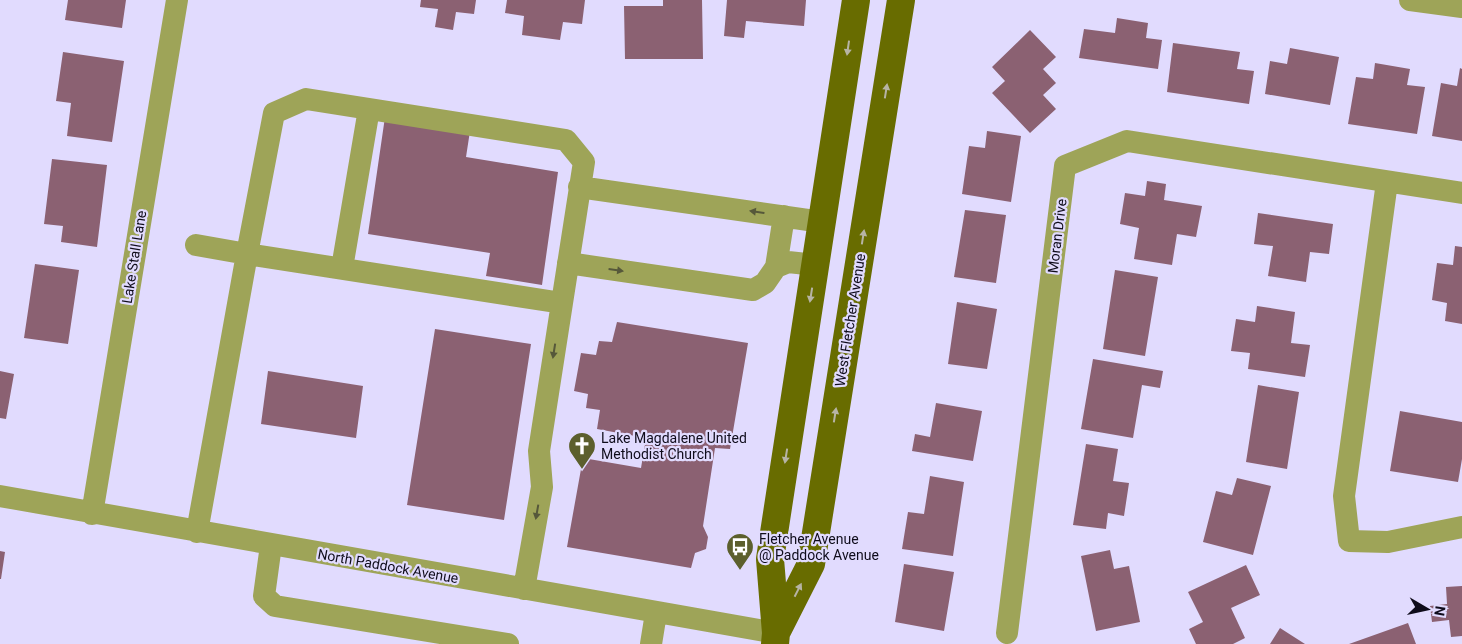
<svg xmlns="http://www.w3.org/2000/svg" width="1462" height="644" font-family="Roboto,sans-serif">
<style>
.building{fill:#8b6172}
.lines{fill:none;stroke-linecap:round;stroke-linejoin:round}
.minor{stroke:#9ea458;stroke-width:22}
.major{stroke:#686c00;stroke-width:28}
.oneway{fill:#b7b4a5}
.oneway2{fill:#56583a}
.labels{text-anchor:middle;dominant-baseline:central;stroke-width:4.5;stroke-linejoin:round;paint-order:stroke}
.street-label{font-size:14px;fill:#0f0c1b;stroke:#e1dbfe}
.poi-label{font-size:14px;fill:#0f0c1b;stroke:#e1dbfe;text-anchor:start}
</style>
<rect width="100%" height="100%" fill="#e1dbfe"/>
<!-- building -->
<path class="building" d="M68 0H126L122 28 65 20Z
M421 0H476L474 14 456 12 453 30 435 27 438 9 420 7Z
M507 0H585L582 24 563 22 560 40 522 35 524 16 505 13Z
M663 0H702L703 59H625L624 6H663Z
M727 0H806L804 26 746 21 744 38 724 36Z
M1117 18 1148 23 1146 38 1162 40 1158 69 1079 58 1084 29 1115 33Z
M1030 30 1056 57 1043 69 1056 83 1043 95 1056 109 1030 133 992 93 1005 81 992 67Z
M1173 43 1240 52 1237 69 1254 71 1249 104 1167 92Z
M1290 48 1339 57 1330 105 1265 94 1270 61 1287 64Z
M63 52 124 61 112 142 67 136 71 103 56 101Z
M1375 63 1410 69 1407 85 1425 87 1417 134 1348 124 1356 77 1373 79Z
M1460 68 1462 69V141L1432 136 1441 83 1457 86Z
M385 117 470 131 466 157 558 172 542 285 486 276 490 253 368 234Z
M987 131 1021 136 1011 202 962 194 969 146 985 148Z
M52 159 107 165 97 247 61 242 63 226 44 224Z
M1147 181 1166 184 1164 200 1202 206 1196 237 1177 234 1172 265 1134 259 1139 228 1120 224 1125 193 1145 196Z
M965 210 1006 215 996 283 954 277Z
M1258 213 1333 224 1329 254 1310 252 1306 282 1268 276 1273 246 1254 244Z
M1455 246 1462 247V324L1445 321 1447 303 1432 300 1437 263 1453 265Z
M35 264 79 270 68 344 24 338Z
M1115 270 1158 277 1145 356 1103 349Z
M957 302 997 309 987 369 948 364Z
M1257 306 1295 312 1291 343 1310 345 1305 377 1248 369 1250 353 1231 351 1236 319 1255 322Z
M617 322 748 343 730 449 715 448 703 526 708 537 706 549 695 553 691 568 567 547 583 458 641 468 646 438 597 429 600 410 586 408 588 394 574 391 581 353 596 355 599 341 612 342Z
M435 329 531 344 504 520 407 505Z
M1093 359 1163 371 1160 388 1142 385 1133 438 1081 429Z
M0 371 14 374 6 419 0 418Z
M268 371 363 386 356 438 261 424Z
M1258 385 1299 392 1287 469 1246 462Z
M936 403 982 411 973 461 912 451 915 434 930 437Z
M1400 411 1462 422V459L1458 482 1390 471Z
M1086 444 1118 449 1113 481 1129 483 1124 516 1108 513 1106 529 1073 525Z
M930 476 964 482 953 556 902 549 908 512 924 514Z
M1237 478 1271 486 1253 555 1203 542 1216 491 1232 495Z
M1110 550 1114 569 1129 566 1140 622 1096 631 1081 556Z
M0 551 5 552 1 579H0Z
M904 564 954 572 944 631 895 622Z
M1246 565 1260 595 1231 608 1245 638 1233 644H1196L1189 629 1203 622 1188 592Z
M1462 586V636L1451 637 1449 620 1432 622 1430 606 1447 604 1446 587Z
M1408 623 1416 644H1349Z
M1280 628 1305 644H1270Z"/>
<g class="lines">
<!-- minor -->
<path class="minor" d="M1410 0 1462 7
M1387 182 1344 496 1349 541 1388 542 1462 527
M579 187 822 222
M196 245 247 254 274 113 306 99 566 140 584 162 562 303 247 254 197 532
M568 263 753 290 765 283 776 267 788 262 816 265
M776 267 784 216
M342 268 369 109
M0 496 776 633
M92 514 177 0
M271 545 264 596 275 606 508 644
M524 589 542 487 539 451 562 303
M1007 633 1065 166 1127 141 1462 193
M651 644 656 613"/>
<!-- major -->
<path class="major" d="M776 633 811 564 901 0
M775 644 776 633 770 559 856 0"/>
</g>
<!-- one-way arrows -->
<defs><path id="oneway-solid" d="M-6-.8H1V-3.2L6.5 0L1 3.2V.8H-6Z" transform="scale(1.25)"/></defs>
<g class="oneway">
<use href="#oneway-solid" transform="translate(848 48) rotate(98)"/>
<use href="#oneway-solid" transform="translate(886 91) rotate(-81)"/>
<use href="#oneway-solid" transform="translate(863 237) rotate(-81)"/>
<use href="#oneway-solid" transform="translate(811 295) rotate(99)"/>
<use href="#oneway-solid" transform="translate(835 415) rotate(-81)"/>
<use href="#oneway-solid" transform="translate(786 456) rotate(99)"/>
<use href="#oneway-solid" transform="translate(798 590) rotate(-63)"/>
</g>
<g class="oneway2">
<use href="#oneway-solid" transform="translate(757 212) rotate(-172)"/>
<use href="#oneway-solid" transform="translate(616 270) rotate(8)"/>
<use href="#oneway-solid" transform="translate(554 351) rotate(99)"/>
<use href="#oneway-solid" transform="translate(537 512) rotate(100)"/>
</g>
<!-- icons -->
<defs>
<symbol id="church-pin" viewBox="-11 -11 22 30"><path d="M0 17L-7.5 6A9.5 9.5 0 1 1 7.5 6Z" fill="#5c5f2d" stroke="#e1dbfe"/><path d="M-1.2-6h2.4v3.5h3.3v2.4h-3.3V6h-2.4V-.1h-3.3v-2.4h3.3Z" fill="#fff"/></symbol>
<symbol id="bus-pin" viewBox="-11 -11 22 30"><path d="M0 17L-7.5 6A9.5 9.5 0 1 1 7.5 6Z" fill="#5c5f2d" stroke="#e1dbfe"/><path d="M-5-6H5V4H4V6H2V4H-2V6H-4V4H-5ZM-3.5-4V0h7V-4ZM-3.5 1.2v1.5H-2V1.2ZM2 1.2v1.5H3.5V1.2Z" fill="#fff"/></symbol>
</defs>
<g fill-rule="evenodd">
<use href="#church-pin" x="566" y="430" width="32" height="43"/>
<use href="#bus-pin" x="724" y="531" width="32" height="43"/>
</g>
<g class="labels">
<!-- street labels -->
<g class="street-label">
<text transform="translate(1057 236) rotate(-83)">Moran Drive</text>
<text transform="translate(134 257) rotate(-81)">Lake Stall Lane</text>
<text transform="translate(850 320) rotate(-81)">West Fletcher Avenue</text>
<text transform="translate(388 566) rotate(10)">North Paddock Avenue</text>
</g>
<!-- poi labels -->
<g class="poi-label">
<text x="601" y="438">Lake Magdalene United<tspan x="601" dy="16">Methodist Church</tspan></text>
<text x="759" y="539">Fletcher Avenue<tspan x="759" dy="16">@ Paddock Avenue</tspan></text>
</g>
</g>
<!-- north arrow -->
<g transform="translate(1427 609) rotate(99)" stroke="#e1dbfe" stroke-width="4" paint-order="stroke">
<path d="M0-4L9 19L0 12L-9 19Z" fill="#0f0c1b"/>
<text y="-8" font-size="14" font-weight="bold" text-anchor="middle" fill="#0f0c1b">N</text>
</g>
</svg>
